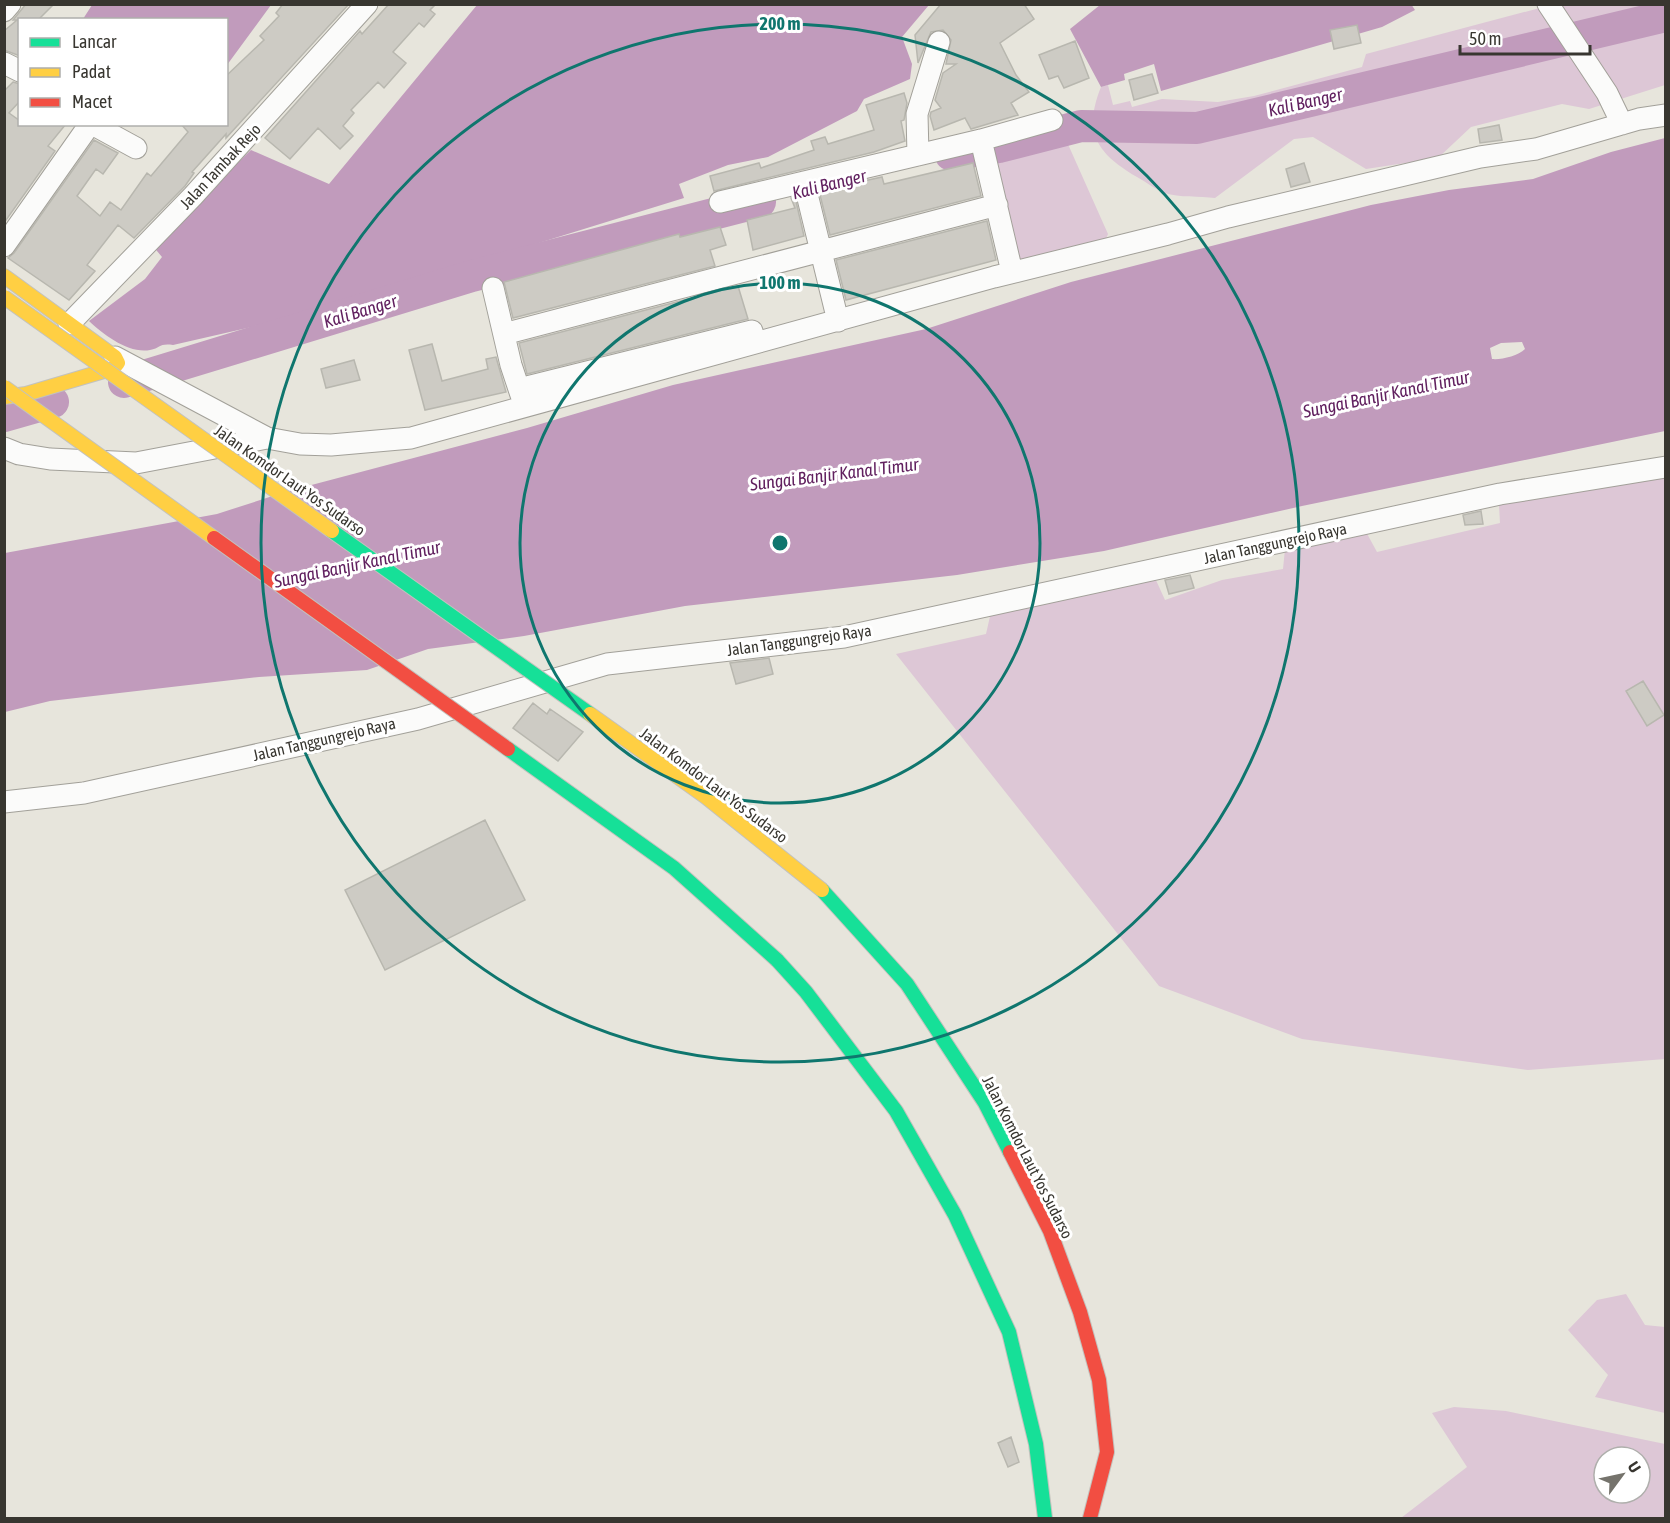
<svg xmlns="http://www.w3.org/2000/svg" width="1670" height="1523" font-family="'Asap Condensed',sans-serif">
<style>
.green{fill:#ddc7d6;fill-rule:evenodd}
.water{fill:#c19bbc;fill-rule:evenodd}
.lines{fill:none;stroke-linecap:round;stroke-linejoin:round}
.river{stroke:#c19bbc;stroke-width:32}
.building{fill:#cdcbc4;stroke:#b8b7af;stroke-width:1.5}
.street-casing{stroke:#a2a099;stroke-width:23}
.fast-casing{stroke:#c3c2bd;stroke-width:16}
.slow-casing{stroke:#c3c2bd;stroke-width:16}
.jam-casing{stroke:#c3c2bd;stroke-width:16}
.street{stroke:#fbfbfa;stroke-width:21}
.fast{stroke:#16e098;stroke-width:14}
.slow{stroke:#ffcf43;stroke-width:14}
.jam{stroke:#f24e42;stroke-width:14}
.fast-bridge-casing{stroke:#c3c2bd;stroke-width:16;stroke-linecap:butt}
.slow-bridge-casing{stroke:#c3c2bd;stroke-width:16;stroke-linecap:butt}
.jam-bridge-casing{stroke:#c3c2bd;stroke-width:16;stroke-linecap:butt}
.fast-bridge{stroke:#16e098;stroke-width:14}
.slow-bridge{stroke:#ffcf43;stroke-width:14}
.jam-bridge{stroke:#f24e42;stroke-width:14}
.ring{fill:none;stroke:#0f766e;stroke-width:3}
.labels{text-anchor:middle;dominant-baseline:central;stroke-width:6;stroke-linejoin:round;paint-order:stroke}
.street-label{font-size:16px;fill:#383630;stroke:#fff}
.water-label{font-size:18px;font-style:italic;fill:#61205f;stroke:#fff}
.centre{fill:#0f766e;stroke:#fff;stroke-width:3}
.ring-label{font-size:18px;text-anchor:middle;font-weight:bold;fill:#0f766e;stroke:#fff;stroke-width:6;stroke-linejoin:round;paint-order:stroke}
</style>
<rect width="100%" height="100%" fill="#e7e5dc"/>
<!-- green -->
<path class="green" d="M1551 5H1665V85L1589 109 1562 104 1471 127 1438 158 1366 169 1313 137 1294 139 1215 198C1200 196 1179 198 1165 193 1155 189 1146 182 1137 177 1096 153 1083 132 1101 87L1108 85 1113 105 1130 101 1132 107 1162 99 1218 102 1254 96 1362 67 1366 54Z
M1063 133 1108 234 1105 241 1019 264 991 150Z
M1665 475V1059L1528 1070 1302 1039 1159 986 896 654 986 634 991 612 1155 578 1165 600 1222 580 1283 569 1285 549 1365 530 1377 552 1500 523 1499 505Z
M1626 1294 1645 1325 1665 1327V1413L1595 1397 1608 1375 1568 1330 1597 1300Z
M1454 1407 1506 1411 1665 1444V1518H1401L1467 1467 1432 1413ZM1604 1457H1640V1493H1604Z"/>
<!-- water -->
<path class="water" d="M1411 4 1415 10 1382 27 1161 91 1154 64 1124 74 1125 80 1101 87 1070 29 1100 5Z
M92 5V4L271 5 227 65 226 20 83 19Z
M477 5H929L902 37 912 64 910 79 864 99 857 111 768 157 728 165 679 184 684 198 312 313 173 345C159 343 161 348 150 350 129 354 104 335 89 321L145 279 162 257 152 245 251 150 329 184Z
M1665 138V431L1302 506 1104 551 957 575 685 606 524 636 428 649 367 670 259 677 50 701 5 712V553L217 514 285 492 527 428 673 385 926 329 1071 282 1371 205 1449 190 1533 179 1611 152ZM1522 342 1525 349C1518 356 1501 360 1492 359L1490 348 1501 343Z"/>
<g class="lines">
<!-- river -->
<path class="river" d="M951 155 999 147 1081 126 1197 128 1666 16
M124 382 472 276 760 202
M4 416 53 402"/>
</g>
<!-- building -->
<path class="building" d="M26 4H54L38 20H20V56L4 50V31L17 20H13Z
M283 4H349L226 138V134L192 172 194 173 185 186 134 238 118 225 87 265 95 271 69 300 8 258 14 253 94 140 118 153 103 174 96 169 77 196 100 216 110 202 121 210 147 173 151 176 188 132 181 124H226V76L264 40 260 36 279 16 276 13Z
M389 4H436L430 10 435 14 424 27 419 23 393 52 406 63 384 88 378 82 351 110 354 113 343 126 353 136 340 149 318 128 290 159 265 138 360 31 362 34Z
M941 4H1024L1034 19 1000 43 1016 75 1029 92 1011 103 1018 115 971 129 965 118 934 130 930 116 931 112 941 108 935 100 943 73 956 64H946L951 40 943 30 931 32 918 63 915 35Z
M1357 25 1361 43 1334 49 1330 30Z
M1075 41 1089 78 1064 88 1058 76 1049 79 1039 55Z
M1152 74 1158 93 1134 100 1129 80Z
M13 82 20 84V101L9 113 20 121V124H66L48 146 55 151 4 223V91Z
M904 93 907 103 904 120 901 121 905 141 874 152 714 191 710 176 759 163 761 168 814 150 811 141 825 137 828 144 874 130 866 105Z
M1499 125 1502 140 1480 143 1478 129Z
M973 163 981 196 830 235 819 191 882 177 884 184Z
M1304 163 1310 182 1291 187 1286 169Z
M795 197 804 236 753 250 747 220 795 208 791 198Z
M987 221 996 260 846 300 836 260Z
M720 227 726 245 710 250 715 266 513 318 504 282 679 234 680 237Z
M738 286 748 319 527 374 519 343Z
M432 344 442 381 488 369 486 359 496 357 506 392 425 410 409 350Z
M354 360 360 380 326 388 321 369Z
M1481 511 1483 524 1465 525 1463 515Z
M1190 575 1194 588 1169 594 1165 580Z
M769 658 773 674 736 684 730 663Z
M1643 681 1664 715 1647 726 1626 691Z
M533 703 547 714 550 709 583 732 558 761 513 728Z
M485 820 525 900 385 970 345 890Z
M1011 1437 1019 1462 1008 1467 998 1443Z"/>
<g class="lines">
<defs>
<path id="street" d="M1548 4 1607 93 1622 124
M4 11 10 4
M4 63 20 71
M92 124 136 148
M981 140 1012 272
M918 155 917 114 939 42
M804 182 838 321
M720 202 981 140 1052 120
M4 246 90 124
M493 288 511 365 523 401
M69 324 193 196 367 4
M504 334 997 205
M115 357 267 438
M519 389 752 331
M4 448 19 454 50 459 136 463 267 438 300 444 331 445 411 438 994 277 1168 234 1228 217 1480 157 1536 149 1639 119 1666 115
M4 802 84 793 418 719 607 664 844 637 1500 494 1666 467"/>
<path id="fast" d="M822 890 907 984 985 1103 1010 1152
M777 960 806 992 896 1111 955 1215 1009 1332 1036 1444 1045 1518"/>
<path id="slow" d="M4 276 115 357 118 363 114 368 26 394 4 397"/>
<path id="jam" d="M1010 1152 1050 1231 1080 1312 1099 1380 1107 1452 1090 1518"/>
</defs>
<!-- street casing -->
<use href="#street" class="street-casing"/>
<!-- fast casing -->
<use href="#fast" class="fast-casing"/>
<!-- slow casing -->
<use href="#slow" class="slow-casing"/>
<!-- jam casing -->
<use href="#jam" class="jam-casing"/>
<!-- street -->
<use href="#street" class="street"/>
<!-- fast -->
<use href="#fast" class="fast"/>
<!-- slow -->
<use href="#slow" class="slow"/>
<!-- jam -->
<use href="#jam" class="jam"/>
<defs>
<path id="fast-bridge" d="M332 531 590 714
M508 749 674 868 777 960"/>
<path id="slow-bridge" d="M4 297 332 531
M4 387 214 538
M590 714 706 797 822 890"/>
<path id="jam-bridge" d="M214 538 508 749"/>
</defs>
<!-- fast-bridge casing -->
<use href="#fast-bridge" class="fast-bridge-casing"/>
<!-- slow-bridge casing -->
<use href="#slow-bridge" class="slow-bridge-casing"/>
<!-- jam-bridge casing -->
<use href="#jam-bridge" class="jam-bridge-casing"/>
<!-- fast-bridge -->
<use href="#fast-bridge" class="fast-bridge"/>
<!-- slow-bridge -->
<use href="#slow-bridge" class="slow-bridge"/>
<!-- jam-bridge -->
<use href="#jam-bridge" class="jam-bridge"/>
</g>
<!-- distance rings -->
<g class="ring">
<circle cx="780" cy="543" r="260"/>
<circle cx="780" cy="543" r="519"/>
</g>
<g class="labels">
<!-- street labels -->
<g class="street-label">
<text transform="translate(220 166) rotate(-47)">Jalan Tambak Rejo</text>
<text transform="translate(290 480) rotate(35)">Jalan Komdor Laut Yos Sudarso</text>
<text transform="translate(1275 543) rotate(-12)">Jalan Tanggungrejo Raya</text>
<text transform="translate(799 640) rotate(-8)">Jalan Tanggungrejo Raya</text>
<text transform="translate(324 739) rotate(-13)">Jalan Tanggungrejo Raya</text>
<text transform="translate(714 785) rotate(37)">Jalan Komdor Laut Yos Sudarso</text>
<text transform="translate(1028 1157) rotate(63)">Jalan Komdor Laut Yos Sudarso</text>
</g>
<!-- water labels -->
<g class="water-label">
<text transform="translate(1305 102) rotate(-13)">Kali Banger</text>
<text transform="translate(829 184) rotate(-14)">Kali Banger</text>
<text transform="translate(360 311) rotate(-17)">Kali Banger</text>
<text transform="translate(1386 394) rotate(-12)">Sungai Banjir Kanal Timur</text>
<text transform="translate(834 474) rotate(-7)">Sungai Banjir Kanal Timur</text>
<text transform="translate(357 564) rotate(-12)">Sungai Banjir Kanal Timur</text>
</g>
</g>
<circle cx="780" cy="543" r="9" class="centre"/>
<g class="ring-label">
<text x="780" y="30">200 m</text>
<text x="780" y="289">100 m</text>
</g>
<!-- border -->
<rect width="1670" height="1523" fill="none" stroke="#383630" stroke-width="12"/>
<!-- legend -->
<rect x="18" y="18" width="210" height="108" fill="#ffffff" stroke="#afafac" stroke-width="1.5"/>
<rect x="30" y="38" width="30" height="9" fill="#16e098" stroke="#afafac" stroke-width="1.5"/>
<text x="72" y="48" font-size="18" fill="#383630">Lancar</text>
<rect x="30" y="68" width="30" height="9" fill="#ffcf43" stroke="#afafac" stroke-width="1.5"/>
<text x="72" y="78" font-size="18" fill="#383630">Padat</text>
<rect x="30" y="98" width="30" height="9" fill="#f24e42" stroke="#afafac" stroke-width="1.5"/>
<text x="72" y="108" font-size="18" fill="#383630">Macet</text>
<!-- north arrow -->
<g transform="translate(1622 1475) rotate(57)"><circle r="28" fill="#ffffff" stroke="#afafac" stroke-width="1.5"/>
<path d="M0-4.5L10 22L0 15L-10 22Z" fill="#75736c"/>
<text y="-9" font-size="16" font-weight="bold" text-anchor="middle" fill="#383630">U</text>
</g>
<!-- scale -->
<path d="M1460 45v9h130v-9" fill="none" stroke="#383630" stroke-width="3"/>
<text x="1469" y="45" font-size="18" fill="#383630" stroke="#ffffff" stroke-width="4.5" paint-order="stroke">50 m</text>
</svg>
